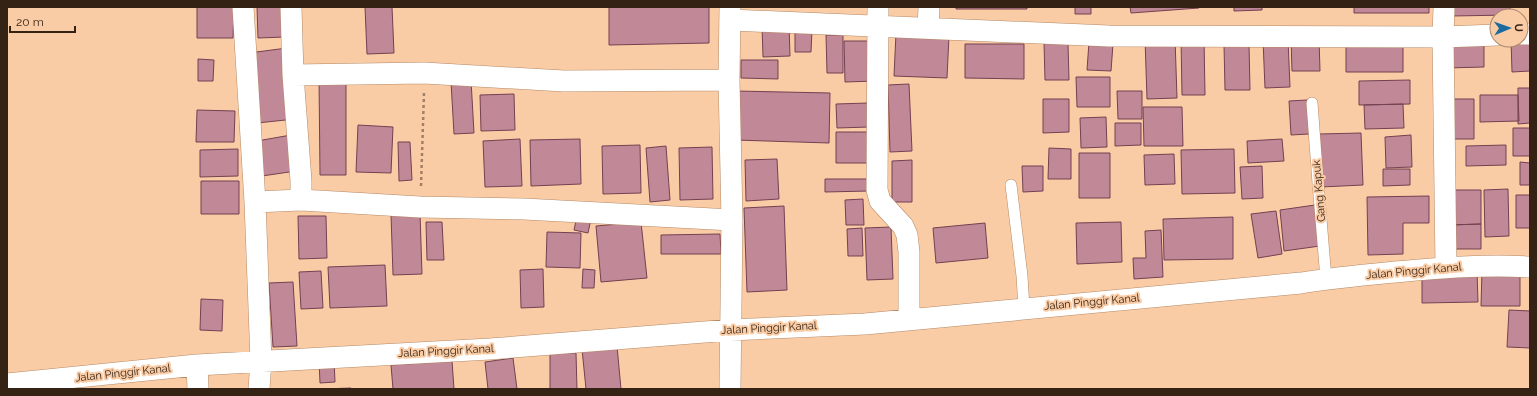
<svg xmlns="http://www.w3.org/2000/svg" width="1537" height="396" font-family="Raleway,sans-serif">
<style>
.building{fill:#c18898;stroke:#734150}
.lines{fill:none;stroke-linecap:round;stroke-linejoin:round}
.lane-casing{stroke:#b48965;stroke-width:12}
.street-casing{stroke:#b48965;stroke-width:22}
.path{stroke:#a18065;stroke-width:2.5;stroke-dasharray:3 3;stroke-linecap:butt}
.lane{stroke:#fff;stroke-width:11}
.street{stroke:#fff;stroke-width:21}
.labels{text-anchor:middle;dominant-baseline:central;stroke-width:4;stroke-linejoin:round;paint-order:stroke}
.street-label{font-size:11px;fill:#342314;stroke:#facca6}
</style>
<rect width="100%" height="100%" fill="#facca6"/>
<!-- building -->
<path class="building" d="M197 7H234L233 38H197Z
M257 7H284L285 37 258 38Z
M365 7H392L394 53 367 54Z
M609 7H709V43L609 45Z
M956 7H1027V9H956Z
M1075 7H1091V14H1075Z
M1130 7H1199V8L1131 13Z
M1234 7H1262V10L1234 11Z
M1354 7H1429V13H1354Z
M1452 7H1510V15L1452 16Z
M789 25 790 56 763 57 762 26Z
M795 29 812 30 811 52H795Z
M896 33 949 36 947 78 894 76Z
M826 35H843V73H827Z
M1530 36V71L1512 72 1511 40H1521Z
M1175 38 1177 98 1147 99 1145 39Z
M1181 38H1204L1205 95H1182Z
M1319 38 1320 71H1292L1291 39Z
M1446 38H1484V67L1446 68Z
M1288 39 1290 87 1265 88 1263 40Z
M1346 39H1403V72H1346Z
M844 41H875V81L845 82Z
M1089 42 1113 44 1111 71 1087 70Z
M1044 43H1068L1069 80H1045Z
M965 44H1024V79L965 78Z
M1224 45H1249L1250 90H1225Z
M287 48 295 119 257 123 249 53Z
M198 59 214 60 213 81H198Z
M741 60H778V79L741 78Z
M346 77V175H320L319 78Z
M1076 77H1110V107H1077Z
M471 80 474 133 454 134 451 82Z
M1410 80V104L1359 105V81Z
M909 84 912 151 890 152 888 85Z
M1518 88H1530V123L1518 124Z
M736 91 830 93 829 143 735 140Z
M1117 91H1142V119H1118Z
M514 94 515 130 481 131 480 95Z
M1480 95H1518L1519 121 1480 122Z
M1043 99H1069V132L1043 133Z
M1446 99H1474V139H1446Z
M1307 100 1309 134 1291 135 1289 101Z
M868 103 869 127 837 128 836 104Z
M1403 104 1404 128 1365 129 1364 105Z
M1143 107H1182L1183 146H1144Z
M197 110 235 111 234 142H196Z
M1106 117 1107 147 1081 148 1080 118Z
M1115 123H1141V145L1115 146Z
M358 125 393 127 391 173 356 172Z
M1513 128H1530V156H1513Z
M836 132H873V163H836Z
M1361 133 1363 185 1321 187 1319 134Z
M291 135 296 171 262 176 257 141Z
M1411 135 1412 167 1386 168 1385 137Z
M520 139 522 186 485 187 483 141Z
M580 139 581 184 531 186 530 140Z
M1282 139 1284 161 1248 163 1247 141Z
M398 142H410L412 180 399 181Z
M640 145 641 193 603 194 602 146Z
M1506 145V165L1466 166V146Z
M666 146 670 200 650 202 646 148Z
M712 147 713 199 680 200 679 148Z
M1049 148 1071 149V179H1048Z
M238 149V176L200 177V150Z
M1234 149 1235 193 1182 194 1181 150Z
M1079 153H1110V198H1079Z
M1174 154 1175 184 1145 185 1144 155Z
M777 159 779 199 746 201 745 160Z
M912 160V202H892V161Z
M1520 162 1530 163V185H1520Z
M1022 166H1043V191L1023 192Z
M1262 166 1263 198 1242 199 1240 167Z
M1383 169H1410V185L1383 186Z
M825 179H869V191L825 192Z
M201 181H239V214H201Z
M1508 189 1509 236 1485 237 1484 190Z
M1448 190H1481V224L1449 225Z
M1516 195H1530V228H1516Z
M1429 196V223H1403V254L1368 255 1367 197Z
M863 199 864 225H846L845 200Z
M1315 205 1320 246 1284 251 1280 210Z
M784 206 787 290 747 292 744 208Z
M1276 211 1282 254 1258 258 1251 214Z
M420 213 422 274 393 275 391 214Z
M298 216H326L327 258 299 259Z
M577 216 591 219 588 233 574 230Z
M1233 217V259L1164 260 1163 219Z
M426 222H442L444 260H427Z
M641 222 647 278 601 282 596 226Z
M1121 222 1122 262 1077 264 1076 223Z
M985 223 988 258 936 263 933 228Z
M1481 224V249H1449V225Z
M891 227 893 279 867 280 865 228Z
M862 228 863 256H848L847 229Z
M1161 230 1163 277 1134 279 1133 258H1146L1145 231Z
M547 232 581 233 580 268 546 267Z
M720 234 721 254H661V235Z
M385 265 387 306 330 308 328 267Z
M543 269 544 307 521 308 520 270Z
M583 269 595 270 594 288H582Z
M1482 270H1520V306H1481Z
M321 271 323 308 301 309 299 272Z
M1477 271 1478 302 1422 303V272Z
M293 282 297 346 273 347 269 283Z
M201 299 223 300 222 331 200 330Z
M1509 310 1530 311V348L1507 347Z
M617 346 621 389H586L582 349Z
M550 353H576L577 389H550Z
M513 358 517 389H488L485 362Z
M334 359 335 382 320 383 319 360Z
M452 361 454 389H393L391 365Z
M351 388V389H323Z"/>
<g class="lines">
<defs>
<path id="lane" d="M1312 103 1318 183 1326 279
M1011 185 1022 276 1024 308"/>
<path id="street" d="M243 7 255 202 261 361 259 389
M291 7 293 75 301 181V200
M730 7 729 80 732 220 730 389
M878 7 877 190 880 201 903 226 907 235 909 252V319
M1444 7 1443 37 1446 267
M730 20 1109 36 1443 37 1497 35
M928 28 929 7
M1521 34H1530
M293 75 424 73 564 81 729 80
M255 202 301 200 420 207 524 209 732 220
M197 365 198 389
M7 384 197 365 490 349 730 330 865 324 1301 283C1332 278 1364 275 1395 272 1440 268 1485 264 1530 267"/>
</defs>
<!-- lane casing -->
<use href="#lane" class="lane-casing"/>
<!-- street casing -->
<use href="#street" class="street-casing"/>
<!-- path -->
<path class="path" d="M421 186 424 93"/>
<!-- lane -->
<use href="#lane" class="lane"/>
<!-- street -->
<use href="#street" class="street"/>
</g>
<g class="labels">
<!-- street labels -->
<g class="street-label">
<text transform="translate(1319 191) rotate(-95)">Gang Kapuk</text>
<text transform="translate(1414 271) rotate(-5)">Jalan Pinggir Kanal</text>
<text transform="translate(1092 302) rotate(-5)">Jalan Pinggir Kanal</text>
<text transform="translate(769 328) rotate(-3)">Jalan Pinggir Kanal</text>
<text transform="translate(446 351) rotate(-3)">Jalan Pinggir Kanal</text>
<text transform="translate(123 373) rotate(-6)">Jalan Pinggir Kanal</text>
</g>
</g>
<!-- border -->
<rect width="1537" height="396" fill="none" stroke="#342314" stroke-width="16"/>
<!-- north arrow -->
<g transform="translate(1509 28) rotate(88)"><circle r="19" fill="#facca6" stroke="#ab886c"/>
<path d="M0-3L7 15L0 10L-7 15Z" fill="#196c9d"/>
<text y="-6" font-size="11" font-weight="bold" text-anchor="middle" fill="#342314">U</text>
</g>
<!-- scale -->
<path d="M10 26v6h65v-6" fill="none" stroke="#342314" stroke-width="2"/>
<text x="16" y="26" font-size="12" fill="#342314" stroke="#facca6" stroke-width="3" paint-order="stroke">20 m</text>
</svg>
